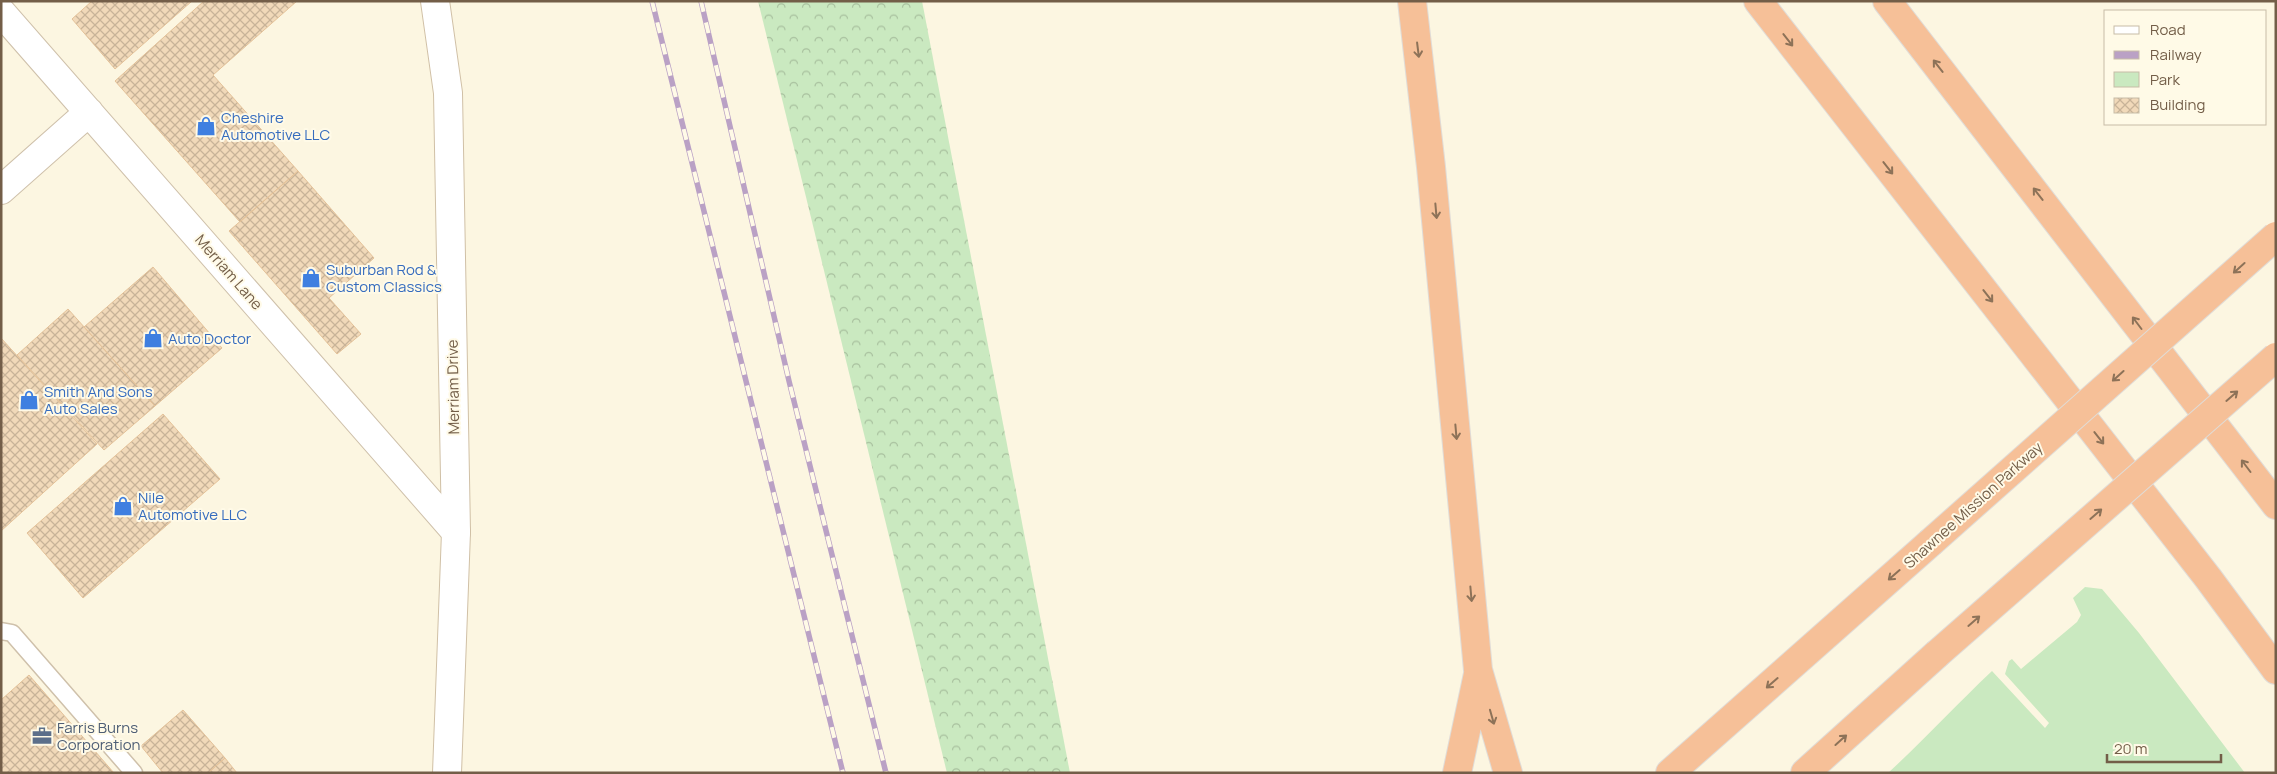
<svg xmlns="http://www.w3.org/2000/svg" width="2277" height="774" font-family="Manrope,sans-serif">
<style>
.green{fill:#cae9c0}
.forest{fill:url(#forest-crowns)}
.building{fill:url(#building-cross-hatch);stroke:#e4c299}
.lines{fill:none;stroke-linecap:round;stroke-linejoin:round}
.lane-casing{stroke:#cfc1ab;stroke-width:19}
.street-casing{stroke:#cfc1ab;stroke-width:30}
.secondary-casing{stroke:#d0c0a6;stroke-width:30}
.highway-casing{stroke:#e0dcd7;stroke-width:30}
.lane{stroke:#fff;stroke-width:16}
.street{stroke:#fff;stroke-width:28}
.secondary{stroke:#fff;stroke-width:28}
.highway{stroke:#f6c098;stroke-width:28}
.rail-casing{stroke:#baa1c5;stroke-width:5.5}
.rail{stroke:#fffae7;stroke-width:4;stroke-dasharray:11;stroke-linecap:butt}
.highway-bridge-casing{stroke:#e0dcd7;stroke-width:30;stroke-linecap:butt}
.highway-bridge{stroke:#f6c098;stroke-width:28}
.oneway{stroke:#8d7258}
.labels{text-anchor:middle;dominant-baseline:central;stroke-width:4;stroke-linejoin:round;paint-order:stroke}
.shop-label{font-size:15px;fill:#366cbe;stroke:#fffae7;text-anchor:start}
.street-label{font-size:15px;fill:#735e48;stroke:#fffae7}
.service-label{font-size:15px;fill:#4e5e75;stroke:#fffae7;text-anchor:start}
</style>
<defs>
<pattern id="forest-crowns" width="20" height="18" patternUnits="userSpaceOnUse" patternTransform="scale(1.25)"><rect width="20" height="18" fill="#cae9c0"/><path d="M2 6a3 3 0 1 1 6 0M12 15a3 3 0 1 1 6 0" fill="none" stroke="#a8c09e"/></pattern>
<pattern id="building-cross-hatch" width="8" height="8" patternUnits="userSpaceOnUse" patternTransform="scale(1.25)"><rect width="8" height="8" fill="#f1d9b9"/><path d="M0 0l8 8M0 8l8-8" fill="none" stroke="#c8b398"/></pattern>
</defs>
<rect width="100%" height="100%" fill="#fcf6e1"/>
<!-- green -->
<path class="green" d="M2085 587 2102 589 2139 633 2245 773H1888C1924 740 1957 704 1992 671L2045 728 2049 723 2005 674 2009 661 2012 659 2021 669 2077 622 2081 615 2073 598Z"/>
<!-- forest -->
<path class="forest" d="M758 1H922L1070 773H947Z"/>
<!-- building -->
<path class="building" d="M92 1H192L115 69 72 19Z
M204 1H297L213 75 298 171 240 222 115 81Z
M298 171 374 258 329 298 361 334 337 354 229 231Z
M153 267 222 348 155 406 84 327Z
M68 309 155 406 104 450 17 355Z
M1 338 97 444 1 531Z
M163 414 220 479 83 598 27 533Z
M29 675 114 773H1V700Z
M183 710 225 758 208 773H163L141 746Z
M225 758 237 773H208Z"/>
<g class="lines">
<defs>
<path id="lane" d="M1 631 12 633 134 773"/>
<path id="street" d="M1 12 456 532
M1 190 89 112"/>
<path id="secondary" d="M435 1 448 93 456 532 447 773"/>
<path id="highway" d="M1412 1 1431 167 1478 670 1508 773
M1758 1 2208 578 2276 670
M1887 1 2276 505
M1457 773 1478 674
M1670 773 1930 543
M1805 773 1937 654"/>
</defs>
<!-- lane casing -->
<use href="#lane" class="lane-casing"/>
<!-- street casing -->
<use href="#street" class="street-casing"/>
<!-- secondary casing -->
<use href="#secondary" class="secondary-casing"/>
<!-- highway casing -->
<use href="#highway" class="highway-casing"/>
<!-- lane -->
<use href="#lane" class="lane"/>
<!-- street -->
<use href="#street" class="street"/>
<!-- secondary -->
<use href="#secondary" class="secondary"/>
<!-- highway -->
<use href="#highway" class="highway"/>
<defs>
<path id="rail" d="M652 1 843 773
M701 1 789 381 886 773"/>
</defs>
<!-- rail casing -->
<use href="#rail" class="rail-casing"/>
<!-- rail -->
<use href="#rail" class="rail"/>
<defs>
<path id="highway-bridge" d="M1930 543 2276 236
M1937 654 2276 357"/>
</defs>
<!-- highway-bridge casing -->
<use href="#highway-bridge" class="highway-bridge-casing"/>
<!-- highway-bridge -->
<use href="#highway-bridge" class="highway-bridge"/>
</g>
<!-- one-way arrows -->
<defs><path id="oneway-shaft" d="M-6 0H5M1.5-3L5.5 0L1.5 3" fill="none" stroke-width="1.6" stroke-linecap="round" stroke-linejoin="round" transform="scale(1.25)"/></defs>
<g class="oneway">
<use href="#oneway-shaft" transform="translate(1788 40) rotate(52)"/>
<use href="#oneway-shaft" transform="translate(1418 50) rotate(83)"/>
<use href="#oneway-shaft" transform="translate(1938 66) rotate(-128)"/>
<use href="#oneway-shaft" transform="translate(1888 168) rotate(52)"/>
<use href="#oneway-shaft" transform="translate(2038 194) rotate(-128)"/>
<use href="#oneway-shaft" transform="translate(1436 211) rotate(85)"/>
<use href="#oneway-shaft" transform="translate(2239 268) rotate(138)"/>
<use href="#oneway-shaft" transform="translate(1988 296) rotate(52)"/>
<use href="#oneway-shaft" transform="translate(2137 323) rotate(-127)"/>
<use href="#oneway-shaft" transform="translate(2118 376) rotate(138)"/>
<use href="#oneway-shaft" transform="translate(2232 396) rotate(-41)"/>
<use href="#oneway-shaft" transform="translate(1456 432) rotate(85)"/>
<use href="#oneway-shaft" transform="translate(2099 438) rotate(52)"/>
<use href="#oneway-shaft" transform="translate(2246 466) rotate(-127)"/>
<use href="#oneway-shaft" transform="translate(2096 514) rotate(-41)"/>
<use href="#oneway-shaft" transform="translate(1894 575) rotate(139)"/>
<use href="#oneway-shaft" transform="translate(1471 594) rotate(85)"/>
<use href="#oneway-shaft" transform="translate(1974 621) rotate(-41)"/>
<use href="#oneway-shaft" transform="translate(1772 683) rotate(139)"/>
<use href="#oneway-shaft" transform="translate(1492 717) rotate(74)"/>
<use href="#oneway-shaft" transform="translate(1841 740) rotate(-42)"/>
</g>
<!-- icons -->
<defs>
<symbol id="shop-bare" viewBox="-9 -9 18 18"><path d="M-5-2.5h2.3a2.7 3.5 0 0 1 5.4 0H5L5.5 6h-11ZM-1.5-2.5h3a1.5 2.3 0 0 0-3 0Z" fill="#3f7fe0" stroke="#fffae7" stroke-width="2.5" paint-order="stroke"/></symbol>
<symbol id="office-bare" viewBox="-9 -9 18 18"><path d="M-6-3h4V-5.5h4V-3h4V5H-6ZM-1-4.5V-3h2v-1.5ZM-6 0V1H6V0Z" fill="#5c6f8a" stroke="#fffae7" stroke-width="2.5" paint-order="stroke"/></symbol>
</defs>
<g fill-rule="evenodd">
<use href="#shop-bare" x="192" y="112" width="28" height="28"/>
<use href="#shop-bare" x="297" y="264" width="28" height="28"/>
<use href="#shop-bare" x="139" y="324" width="28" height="28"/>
<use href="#shop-bare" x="15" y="386" width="28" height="28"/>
<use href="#shop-bare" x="109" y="492" width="28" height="28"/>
<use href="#office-bare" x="28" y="722" width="28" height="28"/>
</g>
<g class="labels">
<!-- shop labels -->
<g class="shop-label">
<text x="221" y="117">Cheshire<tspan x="221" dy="17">Automotive LLC</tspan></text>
<text x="326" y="269">Suburban Rod &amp;<tspan x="326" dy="17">Custom Classics</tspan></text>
<text x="168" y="338">Auto Doctor</text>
<text x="44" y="391">Smith And Sons<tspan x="44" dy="17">Auto Sales</tspan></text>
<text x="138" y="497">Nile<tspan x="138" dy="17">Automotive LLC</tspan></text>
</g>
<!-- street labels -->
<g class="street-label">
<text transform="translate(229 272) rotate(49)">Merriam Lane</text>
<text transform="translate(453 387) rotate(-91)">Merriam Drive</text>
<text transform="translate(1973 505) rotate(-42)">Shawnee Mission Parkway</text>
</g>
<!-- service labels -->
<g class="service-label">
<text x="57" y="727">Farris Burns<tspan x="57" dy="17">Corporation</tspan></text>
</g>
</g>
<!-- border -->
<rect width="2277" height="774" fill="none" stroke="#735e48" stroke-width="5"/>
<!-- legend -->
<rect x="2104" y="10" width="162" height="115" fill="#fffae7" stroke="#c7bca7"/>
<rect x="2114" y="26" width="25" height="8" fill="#ffffff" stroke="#c7bca7"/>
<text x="2150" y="35" font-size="15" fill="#735e48">Road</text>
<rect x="2114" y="51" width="25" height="8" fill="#baa1c5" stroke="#c7bca7"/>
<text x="2150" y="60" font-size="15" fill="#735e48">Railway</text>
<rect x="2114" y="72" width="25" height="15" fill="#cae9c0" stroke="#c7bca7"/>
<text x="2150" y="85" font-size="15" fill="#735e48">Park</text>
<rect x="2114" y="98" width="25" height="15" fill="url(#building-cross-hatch)" stroke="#c7bca7"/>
<text x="2150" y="110" font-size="15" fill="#735e48">Building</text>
<!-- scale -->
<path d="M2107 754v8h114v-8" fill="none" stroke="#735e48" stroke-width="2.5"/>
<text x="2114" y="754" font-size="15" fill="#735e48" stroke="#fffae7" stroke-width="4" paint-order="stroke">20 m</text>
</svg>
